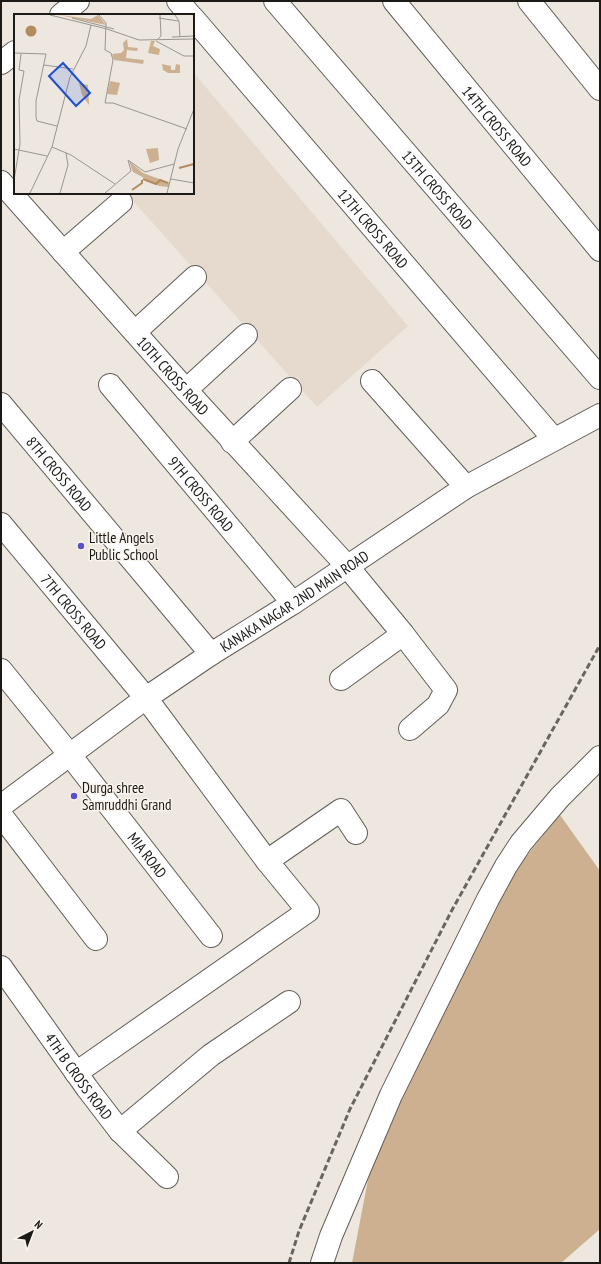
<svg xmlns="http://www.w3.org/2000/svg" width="601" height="1264" font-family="'PT Sans Narrow',sans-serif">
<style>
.built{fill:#e5dacd}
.green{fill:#cdb08f}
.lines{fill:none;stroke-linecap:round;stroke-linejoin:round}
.street-casing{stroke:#635d58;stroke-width:24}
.secondary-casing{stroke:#635d58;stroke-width:24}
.street{stroke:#fff;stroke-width:22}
.secondary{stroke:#fff;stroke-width:22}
.rail{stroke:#696561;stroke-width:3;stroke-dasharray:6 3;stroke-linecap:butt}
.poi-dot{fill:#5751c9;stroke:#faf4ed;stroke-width:1.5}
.labels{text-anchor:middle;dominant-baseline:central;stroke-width:3;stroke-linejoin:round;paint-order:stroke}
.street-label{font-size:15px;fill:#1c1a17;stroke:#faf4ed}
.poi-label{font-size:15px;fill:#1c1a17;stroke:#faf4ed;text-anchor:start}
.inset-river{fill:none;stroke:#b28c5f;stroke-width:2}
.inset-road{fill:none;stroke:#999590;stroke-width:1}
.view{fill:#1d4ed8;fill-opacity:0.15;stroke:#1d4ed8;stroke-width:2}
.inset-edge{fill:none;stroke:#1c1a17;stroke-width:2}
</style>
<rect width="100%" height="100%" fill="#ede7e0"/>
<!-- built -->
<path class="built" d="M193 72 408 326 317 407 126 193H193Z"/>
<!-- green -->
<path class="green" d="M560 815 600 871V1229L561 1263H352L371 1164 494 896Z"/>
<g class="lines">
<defs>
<g id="street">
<path d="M178 1 190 15"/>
<path id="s1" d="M275 1 600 378"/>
<path d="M529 1 600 89"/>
<path d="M61 15 78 1"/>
<path id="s2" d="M193 18 553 438"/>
<path d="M1 63 15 52"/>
<path id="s3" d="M1 182 186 390 347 566 403 634 446 690 438 705 410 729"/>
<path d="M63 252 121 202"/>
<path d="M135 332 195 277"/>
<path d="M372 381 466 487"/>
<path id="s4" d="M110 385 293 603"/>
<path d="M186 390 246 335"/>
<path id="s5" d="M1 404 211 654"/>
<path d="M232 442 290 389"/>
<path id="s6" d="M1 524 146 698 267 861 308 911 76 1073"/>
<path id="s7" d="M1 670 70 755 211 936"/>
<path d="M341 679 403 634"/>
<path d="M1 815 96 939"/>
<path d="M267 861 341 810 356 833"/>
<path id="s8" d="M1 967 87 1088 120 1131 167 1177"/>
<path d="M120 1131 211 1055 289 1002"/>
<path d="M322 1263 331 1236 391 1095 488 899 506 866 521 843 560 797 600 757"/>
</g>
<g id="secondary">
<path id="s9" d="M394 1 600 250"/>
<path id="s10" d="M1 806 146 698 211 654 293 603 466 487 600 415"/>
</g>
</defs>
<!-- street casing -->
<use href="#street" class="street-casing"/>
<!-- secondary casing -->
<use href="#secondary" class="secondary-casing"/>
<!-- street -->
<use href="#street" class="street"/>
<!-- secondary -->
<use href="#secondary" class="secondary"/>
<!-- rail -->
<path class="rail" d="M289 1263 299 1231 350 1109 452 910 600 645"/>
</g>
<!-- markers -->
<g class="poi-dot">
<circle cx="81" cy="546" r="4"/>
<circle cx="74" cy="796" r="4"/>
</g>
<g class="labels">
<!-- street labels -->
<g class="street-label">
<text stroke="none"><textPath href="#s9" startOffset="162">14TH CROSS ROAD</textPath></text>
<text stroke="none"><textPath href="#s1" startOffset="249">13TH CROSS ROAD</textPath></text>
<text stroke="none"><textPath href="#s2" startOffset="277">12TH CROSS ROAD</textPath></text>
<text stroke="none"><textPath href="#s3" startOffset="259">10TH CROSS ROAD</textPath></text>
<text stroke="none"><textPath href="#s5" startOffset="91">8TH CROSS ROAD</textPath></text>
<text stroke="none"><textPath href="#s4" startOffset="142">9TH CROSS ROAD</textPath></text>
<text stroke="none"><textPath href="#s10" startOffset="358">KANAKA NAGAR 2ND MAIN ROAD</textPath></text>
<text stroke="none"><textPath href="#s6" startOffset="114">7TH CROSS ROAD</textPath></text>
<text stroke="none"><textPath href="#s7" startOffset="236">MIA ROAD</textPath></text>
<text stroke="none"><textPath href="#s8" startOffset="134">4TH B CROSS ROAD</textPath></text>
</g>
<!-- poi labels -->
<g class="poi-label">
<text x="89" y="537">Little Angels<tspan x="89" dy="17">Public School</tspan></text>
<text x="82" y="787">Durga shree<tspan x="82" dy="17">Samruddhi Grand</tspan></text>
</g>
</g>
<!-- overview -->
<g transform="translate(14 14)">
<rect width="180" height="180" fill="#ede7e0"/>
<path d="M45 1 77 5 84 1 92 11ZM113 25 114 33 124 34 123 37 113 36 112 44 130 46 129 50 100 46 98 40 107 39 110 36 109 29ZM137 27H141L139 32 146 35 145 41 134 39ZM148 50 157 52V56H161L162 50 166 51V59H154L149 56ZM96 67 106 69 103 81 93 80ZM65 69 74 71 75 91 68 81ZM144 134 145 146 136 149 132 135ZM115 147 129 159 156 169 154 173 145 172 119 158Z" fill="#cdb08f"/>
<path d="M11.5 17a5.5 5.5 0 1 1 11 0a5.5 5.5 0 1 1-11 0Z" fill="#b28c5f"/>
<path class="inset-river" d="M165 154 180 150M129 165 142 170 146 166 154 169M118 176 128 169V166"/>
<path class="inset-road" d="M36 1 93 15 125 26 180 25M85 1 92 9 91 36 97 39 99 46 91 89H99L173 115M161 1 165 7 166 23M58 4 100 15M145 4 164 7M158 23 180 22M144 25 147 22 146 1M142 27 170 42H180M0 39 32 40 22 87V103L23 107 43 112M30 51 59 55M38 133 57 141 101 170M0 135 33 142M117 157 114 146 131 158 160 150M157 165 180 169M0 166 6 130 5 86 10 57 5 56 7 40M16 179 38 133 56 63 72 32 77 11M46 179 54 151 52 139M91 179 117 157M153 179 164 135 180 95"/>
<path class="view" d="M49 49 76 79 62 92 35 62Z"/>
<rect width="180" height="180" class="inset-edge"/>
</g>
<!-- border -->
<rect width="601" height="1264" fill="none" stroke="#1c1a17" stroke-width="4"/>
<!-- north arrow -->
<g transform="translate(32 1232) rotate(42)" stroke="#faf4ed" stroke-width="3" paint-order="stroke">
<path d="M0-3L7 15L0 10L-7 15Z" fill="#1c1a17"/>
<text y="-6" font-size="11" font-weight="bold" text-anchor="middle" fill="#1c1a17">N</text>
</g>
</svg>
